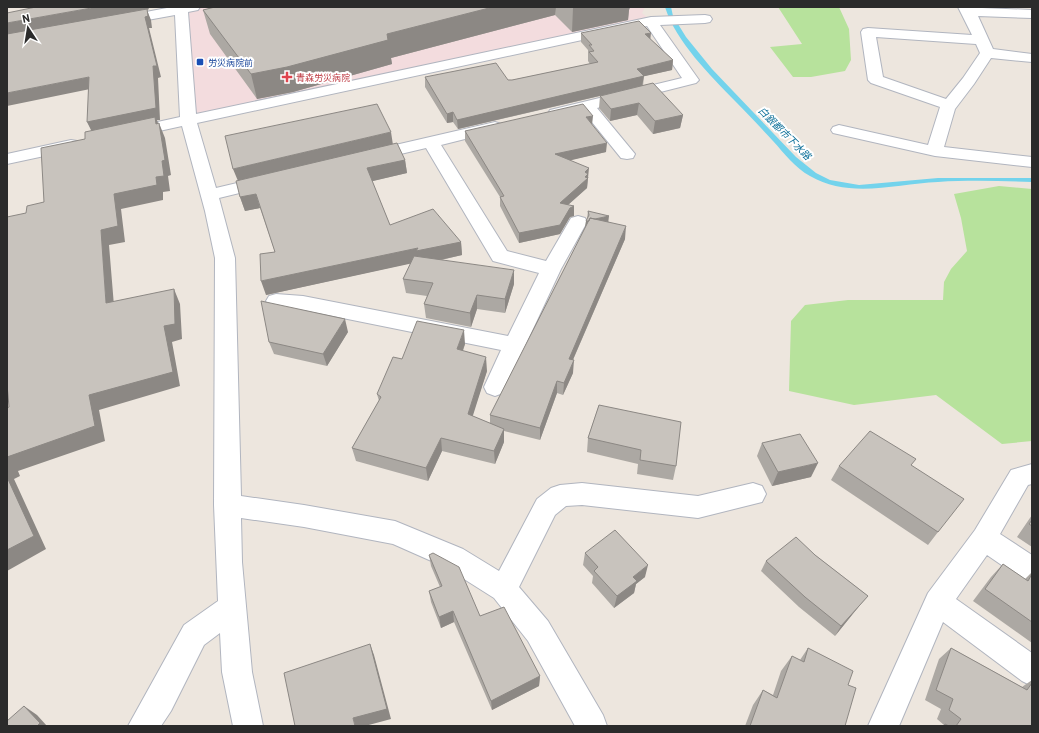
<svg xmlns="http://www.w3.org/2000/svg" width="1039" height="733" font-family="Barlow,'Noto Sans JP',sans-serif">
<style>
.medical{fill:#f3dcde}
.green{fill:#b7e29c}
.lines{fill:none;stroke-linecap:round;stroke-linejoin:round}
.stream{fill:#73d3ec;fill-rule:evenodd}
.minor-casing{stroke:#b1b5bf;stroke-width:2}
.minor{fill:#fff;fill-rule:evenodd}
.wall{fill:#aca8a3}
.shaded-wall{fill:#8c8884}
.building{fill:#c8c3bd;stroke:#8c8884}
.transit-dot{fill:#1a4fb4;stroke:#fff;stroke-width:1.5}
.health-dot{fill:#e0444e;stroke:#fff;stroke-width:1.5}
.labels{text-anchor:middle;dominant-baseline:central;stroke-width:4;stroke-linejoin:round;paint-order:stroke}
.far-transit-label{font-size:9px;fill:#164399;stroke:#fff;text-anchor:start}
.far-health-label{font-size:9px;fill:#be3a42;stroke:#fff;text-anchor:start}
.far-water-label{font-size:10px;font-style:italic;fill:#10729b;stroke:#fff}
</style>
<rect width="100%" height="100%" fill="#ede6de"/>
<!-- medical -->
<path class="medical" d="M181 7H645L642 13 651 21 188 120Z"/>
<!-- green -->
<path class="green" d="M778 7H839L849 29 851 60 845 71 811 77H793L770 47 802 44Z
M999 186 1032 189V441L1002 444 936 395 854 405 789 391 791 321 805 305 848 300H943L944 282 951 269 967 251 961 218 954 194Z"/>
<g class="lines">
<!-- stream -->
<path class="stream" d="M665 7H671L673 16 686 37 712 69 796 157 816 173 830 180 859 185 938 178H1032V182C1001 181 969 180 938 182 896 184 849 199 810 176 795 168 784 153 773 141 760 127 748 114 735 101 710 75 676 42 665 7Z"/>
<defs>
<path id="minor" d="M172 7H200L198 10 188 12 196 114 651 17 705 15 710 16 712 19 710 22 705 23 660 25 699 80 696 83 597 108 635 154 633 158 627 159 621 158 583 111 556 118 550 116 548 113 550 110 682 78 647 26 197 123 216 188 267 176 273 177 276 181 273 185 219 198 235 258 241 496 304 505 395 521 463 549 499 571 537 499 551 488 560 485 582 483 698 496 753 483 762 486 766 494 762 502 698 518 582 505 566 506 555 515 519 587 548 621 603 715 607 726H575L528 641 494 598 445 567 393 544 304 527 241 518 242 562 252 672 263 726H233L222 672 220 633 204 645 171 711 161 726H128L184 625 218 601 214 505 215 258 205 211 182 126 132 137 126 135 124 132 126 129 180 117 175 15 120 25 115 24 113 21 115 18 120 17Z
M958 7 1032 10V18L978 16 993 49 1032 54V62L991 58 974 84 955 109 944 147 1032 157V167L935 156 833 133 831 130 833 127 839 125 928 145 940 107 871 83 868 80 861 32 863 29 868 28 972 35ZM876 37 976 44 980 53 963 78 946 99 883 77Z
M495 122 501 124 503 127 501 130 441 145 507 251 546 261 571 218 578 216 585 218 587 222 561 269 503 393 495 396 487 393 484 387 501 350 303 310 269 306 266 301 269 296 276 294 303 296 508 336 539 273 493 261 426 148 371 161 365 160 363 156 365 152Z
M71 140 77 141 79 145 77 149 7 164V154Z
M1032 464V484L1028 485 1000 534 1032 555V582L1022 579 987 555 956 599 1032 653V686L1022 681 943 622 899 726H868L928 593 975 530 1011 470Z"/>
</defs>
<!-- minor casing -->
<use href="#minor" class="minor-casing"/>
<!-- minor -->
<use href="#minor" class="minor"/>
</g>
<!-- wall -->
<path class="wall" d="M215 7H630L629 10 628 20 572 32 555 15 391 58 392 64 293 92 257 99 210 34 203 10Z
M581 33 650 39 673 60 672 70 644 76 643 86 683 115 680 128 653 134 637 115 610 121 599 108 600 96 458 129 453 122 447 123 425 87V77L512 80 590 64 588 61V50L581 42Z
M592 125 606 152 570 160 589 178H588L587 188 568 205 574 206V216L570 217 560 234 519 243 500 206V197L465 141V131Z
M393 144 405 160 407 173 372 181 390 225 461 242 462 255 441 260 514 284 505 313 477 309 471 327 426 318 424 304 427 296 406 293 403 279 411 263 266 295 275 252 260 208 245 211 240 197 237 181Z
M588 211 609 222 625 239 573 360V373L563 395 557 393 540 440 504 431V442L495 464 442 451 428 481 356 461 352 448 379 401 377 394 402 359 465 344 463 351 487 371 472 416 490 423V415L585 228 586 221 587 219Z
M348 332 327 366 274 354 269 342Z
M599 405 676 466 673 480 637 474 638 464 587 452 588 438Z
M762 443 811 477 772 486 757 456Z
M839 466H912L938 532 928 545 831 480Z
M1032 515V547L1017 537Z
M585 553 645 577 636 584 634 593 614 608 592 583 593 576 583 565Z
M429 555 480 616 540 676 539 686 492 710 454 622 441 628 431 602 429 591 440 587 431 566Z
M815 555 868 596 860 605 835 636 799 607 761 571 766 561Z
M1003 564 1025 579 1032 572V643L973 601 991 577Z
M808 648 848 685 845 726H745L753 705 763 690 773 695 781 671 792 656 800 660Z
M951 648 1022 687 1032 680V726H942L944 725 937 719 941 709 925 700 939 659Z"/>
<!-- shaded-wall -->
<path class="shaded-wall" d="M97 7H148L149 9 147 10 151 20 152 28H149L161 77 158 78 160 120H157L160 129 159 123 165 138 171 175 168 176 170 191 163 192V200L121 209 125 242 109 245 115 318 106 303 93 134 87 122 145 17 7 36V23Z
M493 7H556L555 15 391 58 392 64 293 92 257 99 251 74 387 34Z
M580 7H630L629 10 628 20 572 32 573 8Z
M651 33 650 42 645 34Z
M673 60 672 70 641 77 644 76 642 86 458 129 457 120 637 69Z
M89 77 95 88 7 106V93Z
M639 103 637 115 610 121 611 109Z
M453 112V122L447 123V114Z
M683 115 680 128 653 134 655 121Z
M593 116 592 125 586 117Z
M391 132 393 145 238 181 233 169Z
M607 143 606 152 555 164V154Z
M405 160 407 173 369 182 367 168Z
M589 168 587 188 560 212V203L585 172Z
M256 194 260 208 245 211 240 197Z
M574 206V216L570 217 560 234 519 243V233Z
M609 216 608 224 585 229 586 221Z
M626 226 625 239 568 371 569 359Z
M461 242 462 255 418 265V262L266 295 261 281 418 248Z
M514 270V284L505 313V299Z
M174 289 180 304 182 339 172 342 180 386 99 410 105 441 18 471 20 476 14 479 46 549 7 571V457L89 395 164 326Z
M477 295V309L471 327 470 313Z
M345 319 348 332 327 366 323 354Z
M464 330 465 344 458 363 457 349Z
M486 357 487 371 469 428 468 414Z
M574 360 573 373 563 395 564 383Z
M557 381V393L540 440V428Z
M504 429V442L495 464 494 451Z
M441 438 442 451 428 481 426 468Z
M818 463 811 477 772 486 778 472Z
M648 565 645 577 636 584 634 593 614 608 617 596 633 577Z
M868 596 860 605 835 636 841 626Z
M453 611 454 622 441 628 439 617Z
M370 644 374 655 391 719 365 726H355L353 718Z
M540 676 539 686 492 710 491 701Z
M24 706 37 715 47 726H37Z"/>
<!-- building -->
<path class="building" d="M36 7H97L7 23V13Z
M215 7H493L387 34 388 40 287 67 251 74 203 10Z
M572 7H580L573 8Z
M147 9 148 16 145 17 157 66H153L156 108 87 122 89 77 7 93V34Z
M639 21 651 33 645 34 673 60 637 69 644 76 457 120 453 112 447 114 425 77 496 63 508 80H512L598 62 589 52 594 51 589 45H592L581 33Z
M653 83 683 115 655 121 639 103 611 109 600 96Z
M377 104 391 132 233 169 225 136Z
M583 104 593 116 586 117 607 143 555 154 589 168 585 172 588 174 585 177 588 178 560 203 574 206 570 208 560 225 519 233 500 197 504 196 465 131Z
M155 117 156 124 159 123 165 160 162 161 164 176 156 177 157 185 114 194 118 226 101 230 106 303 174 289 175 324 164 326 173 372 89 395 95 426 7 457V408L9 407 7 384V217L26 213 27 206 44 202 41 148 85 139V132Z
M397 143 405 160 367 168 390 225 433 209 461 242 416 251 418 248 261 281 260 254 275 252 256 194 240 197 236 181Z
M588 211 609 216 595 219 590 218 589 221H586L589 215Z
M590 218 626 226 569 359 574 360 564 383 557 381 540 428 490 415Z
M414 256 514 270 505 299 477 295 470 313 424 304 433 283 403 279Z
M261 301 345 319 323 354 269 342Z
M417 321 464 330 457 349 486 357 468 414 504 429 494 451 441 438 426 468 352 448 381 397 377 394 393 357 402 359Z
M599 405 681 422 676 466 640 460 641 450 588 438Z
M870 431 916 459 911 465 964 499 938 532 839 466Z
M800 434 818 463 778 472 762 443Z
M7 477 34 536 7 550Z
M1032 520V526L1029 524Z
M615 530 648 565 633 577 637 581 617 596 594 571 598 567 585 553Z
M796 537 815 555 868 596 841 626 805 597 766 561Z
M433 553 459 567 480 616 504 607 540 676 491 701 453 611 439 617 429 591 442 586 429 555Z
M1003 564 1028 581 1032 574V622L985 589Z
M370 644 387 709 353 718 355 726H295L284 673Z
M808 648 853 671 848 685 856 688 845 726H750L763 690 777 698 792 656 804 662Z
M951 648 1027 690 1032 683V726H956L961 719 949 710 953 699 936 690Z
M24 706 40 723 37 726H7V721Z
M945 724 949 726H944Z"/>
<!-- markers -->
<rect class="transit-dot" x="196" y="58" width="8" height="8" rx="2"/>
<path class="health-dot" d="M285 71h4v4h4v4h-4v4h-4v-4h-4v-4h4z"/>
<g class="labels">
<!-- far-transit labels -->
<g class="far-transit-label">
<text x="208" y="62">労災病院前</text>
</g>
<!-- far-health labels -->
<g class="far-health-label">
<text x="296" y="77">青森労災病院</text>
</g>
<!-- far-water labels -->
<g class="far-water-label">
<text transform="translate(785 133) rotate(45)">白銀都市下水路</text>
</g>
</g>
<!-- border -->
<rect width="1039" height="733" fill="none" stroke="#2b2b2b" stroke-width="16"/>
<!-- north arrow -->
<g transform="translate(28 28) rotate(348)" stroke="#ffffff" stroke-width="3" paint-order="stroke">
<path d="M0-3L7 15L0 10L-7 15Z" fill="#2b2b2b"/>
<text y="-6" font-size="11" font-weight="bold" text-anchor="middle" fill="#2b2b2b">N</text>
</g>
</svg>
